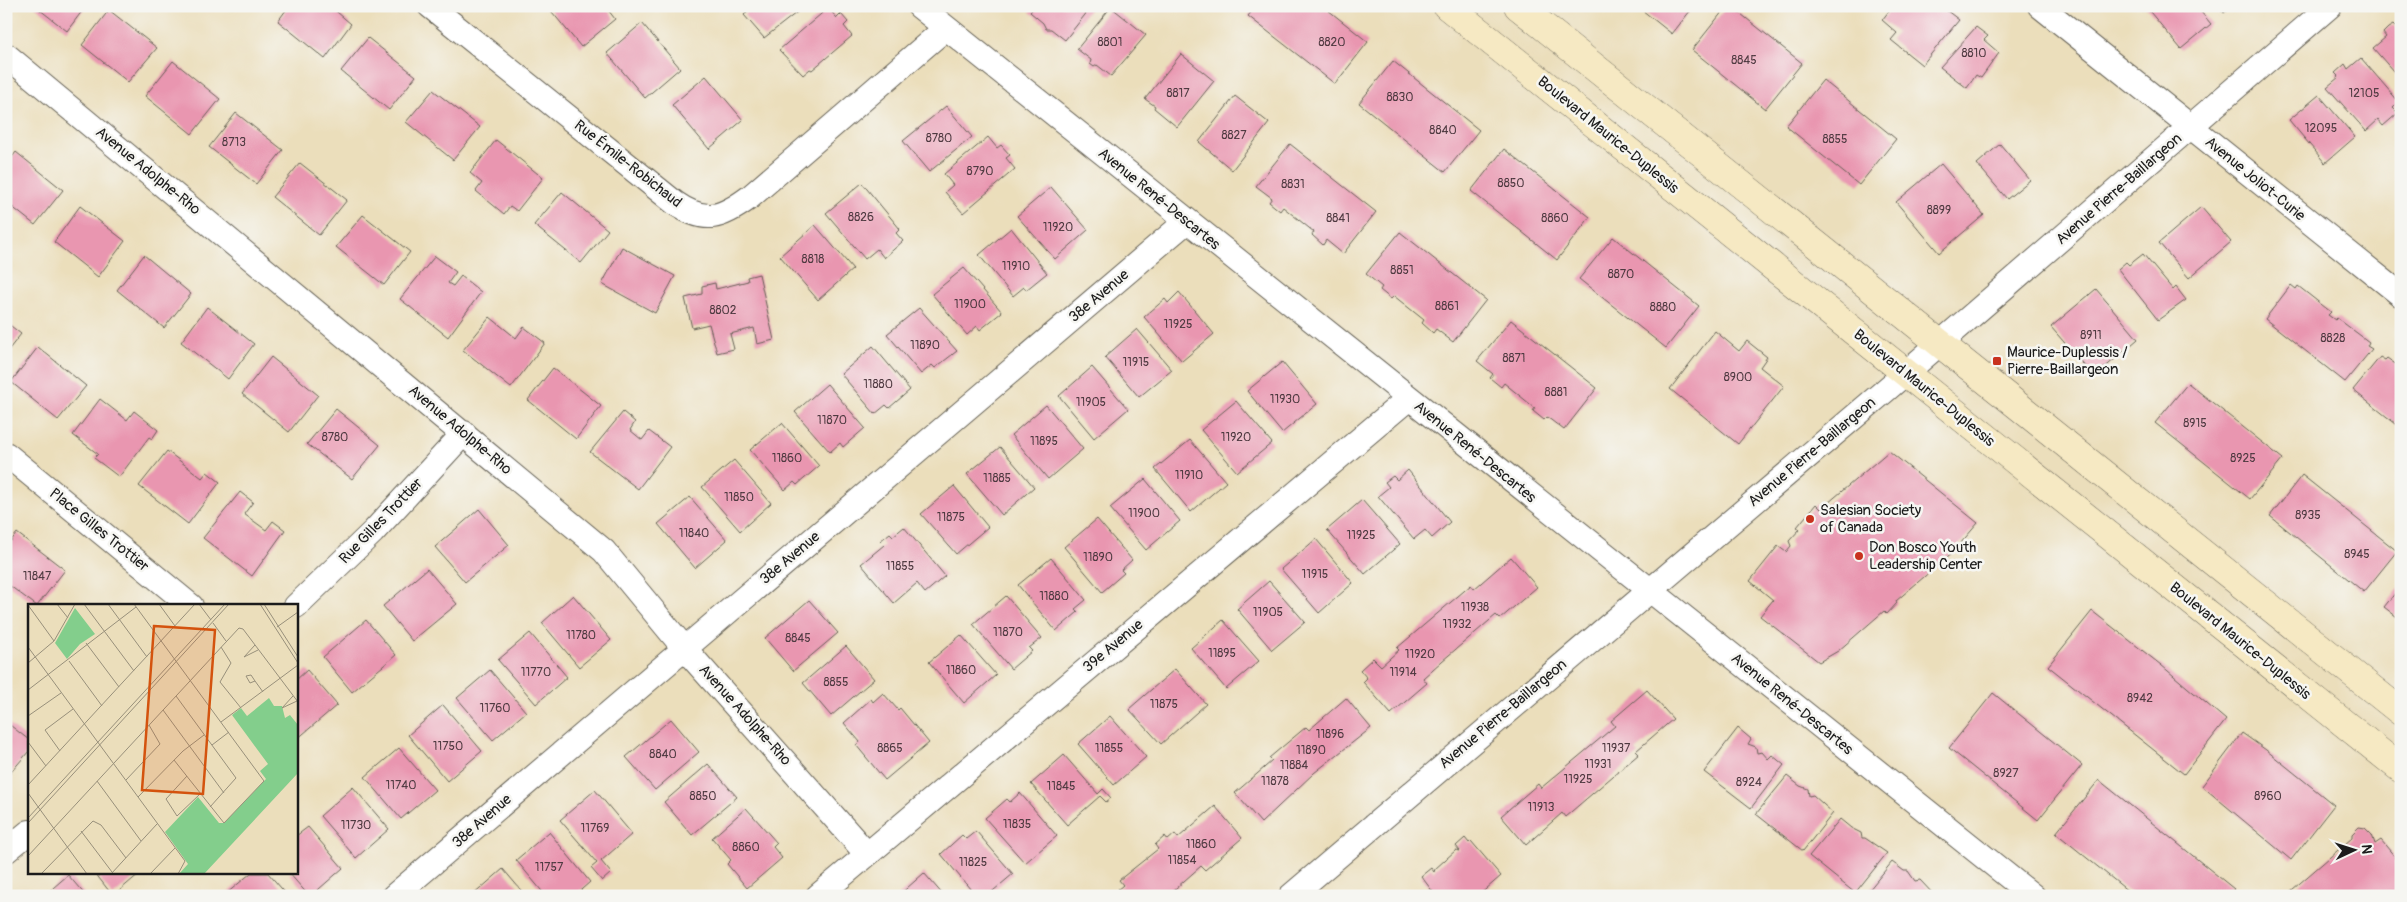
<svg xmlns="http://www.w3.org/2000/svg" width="2407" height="902" font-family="Pangolin,sans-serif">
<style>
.building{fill:#e996b0}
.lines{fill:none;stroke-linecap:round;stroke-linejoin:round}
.street-casing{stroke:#646054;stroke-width:26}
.secondary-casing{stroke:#646054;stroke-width:29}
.street{stroke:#fff;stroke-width:24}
.secondary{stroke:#f6e9c3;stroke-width:28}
.poi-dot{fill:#c8321e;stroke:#f6f6f2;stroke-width:2}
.labels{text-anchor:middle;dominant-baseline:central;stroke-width:5;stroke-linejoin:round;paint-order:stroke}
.number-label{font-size:12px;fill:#4f3a41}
.street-label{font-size:15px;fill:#1c1c1c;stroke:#f6f6f2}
.poi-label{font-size:15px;fill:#1c1c1c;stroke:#f6f6f2;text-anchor:start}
.inset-road{fill:none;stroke:#98907b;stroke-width:1}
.view{fill:#d4530e;fill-opacity:0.15;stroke:#d4530e;stroke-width:2.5}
.inset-edge{fill:none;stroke:#1c1c1c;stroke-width:2.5}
</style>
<rect width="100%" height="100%" fill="#f6f6f2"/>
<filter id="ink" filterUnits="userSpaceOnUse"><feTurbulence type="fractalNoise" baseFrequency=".02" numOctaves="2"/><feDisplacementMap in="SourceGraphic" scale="10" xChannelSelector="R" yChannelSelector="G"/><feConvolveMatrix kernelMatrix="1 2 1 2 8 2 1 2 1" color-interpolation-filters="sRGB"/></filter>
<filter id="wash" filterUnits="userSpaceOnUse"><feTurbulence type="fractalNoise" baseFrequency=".0096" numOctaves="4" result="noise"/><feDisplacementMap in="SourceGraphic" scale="20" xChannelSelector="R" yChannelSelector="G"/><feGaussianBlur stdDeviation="1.12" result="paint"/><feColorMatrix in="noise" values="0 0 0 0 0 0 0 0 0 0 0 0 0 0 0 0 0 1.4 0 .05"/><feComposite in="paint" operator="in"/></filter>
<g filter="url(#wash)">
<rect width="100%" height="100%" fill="#ebdebb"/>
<g id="blocks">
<!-- building -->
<path class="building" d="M35 6H86L67 31Z
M289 6H330L351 24 325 59 278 21Z
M547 6H605L615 19 581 47Z
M752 6H805L764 38 744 15Z
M1035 6H1092L1065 40 1051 29H1046L1043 23 1030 12Z
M1256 6H1323L1368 42 1335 84 1248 16Z
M1637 6H1694L1672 34Z
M1727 6H1731L1802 63 1765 109 1692 50Z
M1893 6H1949L1946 10 1959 20 1922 65 1891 40 1897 33 1882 20Z
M2145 6H2196L2211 24 2181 49Z
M2218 6H2232L2224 13Z
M1111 7 1146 35 1111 76 1097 65 1094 67 1090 64 1091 60 1077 49Z
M828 8 837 18 841 14 848 22 844 26 852 36 812 70 810 69 803 75 779 50Z
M109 10 157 48 128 82 82 45Z
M642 23 680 68 645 98 607 53Z
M2401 24V80L2373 48 2386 37 2383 33 2388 28 2393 25 2396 28Z
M1976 27 1988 36 1984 40 1999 53 1981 78 1976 75 1967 88 1940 67Z
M368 38 416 76 389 110 341 71Z
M1181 54 1214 81 1177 127 1154 108 1155 106 1145 99Z
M2361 58 2399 102 2393 108 2398 113 2383 126 2378 120 2366 131 2327 87 2339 77 2335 73 2345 64 2348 69Z
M173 61 220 99 192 134 145 96Z
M1393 61 1479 130 1445 172 1359 103Z
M706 76 743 120 709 149 672 105Z
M1823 80 1896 139 1859 185 1786 126Z
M433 90 480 127 453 160 406 122Z
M2319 95 2355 137 2325 163 2289 120Z
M1235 96 1269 123 1232 170 1199 142Z
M946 106 972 137 929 172 903 141Z
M236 113 283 150 256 184 209 147Z
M988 137 997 148 1001 145 1010 155 1006 158 1015 169 963 213 945 192 953 185 944 174Z
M496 140 543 178 517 211 510 206 504 214 476 191 482 183 470 173Z
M1290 144 1376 212 1343 254 1326 240 1323 245 1312 235 1314 232 1283 207 1280 211 1269 202 1272 198 1256 186Z
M2000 144 2030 180 2007 199 1977 164Z
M1504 149 1590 217 1557 260 1471 191Z
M16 152 63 190 35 225 6 202V165Z
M300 163 347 200 319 235 272 197Z
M1941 164 1984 215 1939 253 1896 202Z
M862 183 900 229 896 233 903 241 884 258 877 249 865 259 826 213Z
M1051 187 1088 230 1055 259 1017 216Z
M562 192 608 230 581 263 534 225Z
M80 206 125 241 98 277 54 242Z
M2201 207 2231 242 2189 278 2159 243Z
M363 215 410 252 384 285 336 247Z
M815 225 853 269 818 300 780 256Z
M1011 228 1047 273 1026 290 1024 287 1013 296 979 255Z
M1400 232 1486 300 1453 342 1436 329 1433 333 1422 323 1424 320 1394 296 1391 299 1380 290 1382 287 1366 274Z
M1613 237 1699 306 1666 348 1579 279Z
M622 247 675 276 655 313 602 284Z
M2143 254 2173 290 2176 287 2186 300 2158 320 2118 269 2126 262 2129 265Z
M144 255 191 294 164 328 117 290Z
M435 256 456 272 448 283 453 286 461 276 481 292 448 337 400 299Z
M964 268 1002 312 980 330 977 326 967 335 932 294Z
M759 274 774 340 757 344 754 328 730 334 734 349 717 353 709 324 692 328 685 298 702 294V286L715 283 716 289 748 281 747 277Z
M2291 285 2296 289 2298 286 2331 312 2328 315 2335 320 2337 318 2369 342 2367 346 2372 349 2345 382 2265 319Z
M2096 289 2138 339 2094 377 2051 327Z
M1179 292 1214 334 1182 361 1144 317 1165 299 1168 303Z
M207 307 254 344 228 379 181 342Z
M919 308 957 351 935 368 932 365 921 374 887 334Z
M490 317 516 338 524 327 545 343 511 388 463 350Z
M1511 320 1597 388 1564 430 1547 417 1544 420 1533 411 1535 408 1504 383 1501 387 1490 378 1493 374 1477 361Z
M6 322 21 334 6 353Z
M1137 329 1172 370 1139 397 1105 357Z
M1715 331 1739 351 1747 341 1767 357 1760 367 1784 386 1738 444 1670 389Z
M873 346 910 390 889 408 886 405 875 414 841 374Z
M38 347 86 386 58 420 11 382Z
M271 357 318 395 289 432 242 394Z
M2380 357 2385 360 2387 358 2401 368V428L2353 390Z
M1282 362 1317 404 1282 433 1247 391Z
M1092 367 1128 409 1094 438 1059 396Z
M553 368 601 406 576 439 528 400Z
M2188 383 2283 459 2250 499 2155 423Z
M827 384 865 428 843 447 840 443 830 452 795 412Z
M100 399 127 420 134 411 158 430 152 439 149 437 119 477 94 458 98 454 73 435Z
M1236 401 1272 443 1237 472 1201 430Z
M1046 405 1083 449 1048 479 1011 435Z
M336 409 380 445 352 479 307 444Z
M623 412 635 422 630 430 642 440 649 431 670 447 638 489 590 452Z
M782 423 819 466 797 485 794 482 785 490 750 450Z
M1190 440 1226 482 1191 512 1155 469Z
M1000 447 1034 487 1002 515 967 474Z
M167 451 202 478 207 472 220 482 188 524 139 486Z
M1889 451 1978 523 1953 552 1896 601 1897 603 1887 614 1884 611 1838 651 1819 662 1760 616 1773 600 1750 581 1778 546 1786 552 1791 546 1789 541 1800 529 1797 527 1816 504 1821 509Z
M734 460 771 503 740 531 702 487Z
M1408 470 1450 522 1432 538 1425 530 1414 539 1378 496 1389 487 1385 482 1393 476 1397 480Z
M2302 475 2397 551 2364 592 2270 516Z
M1145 479 1180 521 1146 550 1110 508Z
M954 486 988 527 956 554 921 514Z
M240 492 253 502 244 514 266 530 273 521 285 530 252 576 203 538Z
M690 497 727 540 695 568 658 524Z
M1362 500 1400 544 1365 574 1327 530Z
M479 509 509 545 465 582 435 547Z
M1097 519 1132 560 1121 570 1124 573 1102 592 1064 547Z
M904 527 945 576 925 593 917 583 894 603 861 564 884 545 880 541 890 533 893 536Z
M17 533 65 570 37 606 6 583V547Z
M1316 539 1353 583 1319 613 1281 569Z
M1511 557 1537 587 1500 619 1496 615 1442 661 1423 678 1427 683 1391 714 1363 682 1367 678 1360 670 1373 658 1381 666 1399 650 1397 648 1471 585 1474 589Z
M1051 558 1086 600 1075 609 1078 612 1056 631 1018 585Z
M427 569 457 604 412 641 383 606Z
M1269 581 1305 622 1272 650 1237 609Z
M2401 586V620L2384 607Z
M573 595 611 640 579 667 542 623Z
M1006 596 1042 638 1029 648 1032 651 1011 669 973 624Z
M809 600 838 633 793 671 765 638Z
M2092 611 2161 665 2226 720 2184 774 2048 666Z
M366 620 396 655 352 692 323 657Z
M1223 620 1259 661 1226 689 1191 648Z
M530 633 567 677 536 704 498 660Z
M961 635 996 675 964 703 929 662Z
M846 646 874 679 831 716 803 683Z
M1175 669 1206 704 1161 744 1129 709Z
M307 670 337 705 296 740V680Z
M490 670 526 712 493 740 457 698Z
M1647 690 1673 719 1636 751 1639 754 1620 770 1565 817 1562 813 1526 845 1501 816 1538 784 1541 788 1596 742 1615 726 1611 721Z
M883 693 898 710 900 708 929 743 885 780 856 745 860 742 844 723 871 699 873 702Z
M1993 693 2082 765 2038 820 1949 748Z
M1346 698 1371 728 1314 773 1261 823 1235 793 1272 761 1269 758 1306 727 1309 730Z
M443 705 482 751 447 781 408 735Z
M1110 716 1146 757 1114 785 1078 744Z
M671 719 699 752 655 790 626 757Z
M6 722 29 740V751L6 778Z
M1738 728 1751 739 1748 744 1756 747 1757 753 1762 752 1768 759 1772 755 1784 765 1751 808 1704 772Z
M2242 733 2266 750 2334 805 2291 860 2202 786Z
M399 748 435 790 401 819 365 777Z
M1064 755 1098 794 1103 789 1111 798 1106 802 1100 796 1067 825 1031 784Z
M708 764 737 797 692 835 664 802Z
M1787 776 1800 786 1808 789 1809 796 1813 795 1833 813 1803 851 1756 814Z
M2099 780 2234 889 2228 896H2134L2056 833Z
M353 787 389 829 356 858 320 816Z
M595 790 632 834 601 861 611 873 602 881 591 868 597 863 560 820Z
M1020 793 1057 836 1025 863 985 818 1007 799 1010 802Z
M1215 806 1242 838 1205 870 1201 866 1167 896H1110L1123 885 1119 880 1158 849 1155 845 1165 836 1168 840 1175 834 1178 838Z
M746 808 777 843 773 847 782 858 747 888 727 864 731 860 712 838Z
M1840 819 1851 828 1861 833 1862 838H1865L1887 853 1855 893 1809 856Z
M308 827 343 868 311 896H309L289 873H296V836Z
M2359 827 2365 828 2372 835 2375 844 2381 840 2400 863 2401 895 2285 896 2352 838V834Z
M976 831 1013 874 987 896H976L941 854 962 835 966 839Z
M549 832 590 882 574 896H568L564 891 558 896H546L516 860Z
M1465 838 1469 843 1471 841 1501 876 1478 896H1436L1421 876 1431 868 1434 872 1435 869 1456 850 1460 851 1456 846Z
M1892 862 1904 871H1908L1915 881 1920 880 1935 896H1864Z
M503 869 526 896H472Z
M95 873H140L113 896Z
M251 873H268L288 896H228L226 894Z
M924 873 944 896H898Z
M68 875 86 896H43L46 894Z"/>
</g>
</g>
<g filter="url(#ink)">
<use href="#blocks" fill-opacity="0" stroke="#646054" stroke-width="1"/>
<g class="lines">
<defs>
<path id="street" d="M430 6 675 203C705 224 722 218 750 197L946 28
M919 6 2033 896
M2040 6 2401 295
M6 55 604 551 684 648 866 853
M6 454 191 606
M296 606 373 532 464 433
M6 851 29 832
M394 896 1187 221
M818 896 1409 398
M1291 896 1887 389 2330 6"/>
<path id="secondary" d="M1447 6 2401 769
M1518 6 2401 712"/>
</defs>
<!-- street casing -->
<use href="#street" class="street-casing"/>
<!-- secondary casing -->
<use href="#secondary" class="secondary-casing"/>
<!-- street -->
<use href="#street" class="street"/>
<!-- secondary -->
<use href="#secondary" class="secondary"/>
</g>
</g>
<!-- markers -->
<g class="poi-dot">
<rect x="1992" y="356" width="10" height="10" rx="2.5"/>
<circle cx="1810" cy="519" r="5"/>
<circle cx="1859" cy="556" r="5"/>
</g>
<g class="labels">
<!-- number labels -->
<g class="number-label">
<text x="1110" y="42">8801</text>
<text x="1332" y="42">8820</text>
<text x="1974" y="53">8810</text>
<text x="1744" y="60">8845</text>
<text x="1178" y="93">8817</text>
<text x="2364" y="93">12105</text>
<text x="1400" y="97">8830</text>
<text x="2321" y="128">12095</text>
<text x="1443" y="130">8840</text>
<text x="1234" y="135">8827</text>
<text x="939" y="138">8780</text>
<text x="1835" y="139">8855</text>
<text x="234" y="142">8713</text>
<text x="980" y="171">8790</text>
<text x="1511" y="183">8850</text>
<text x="1293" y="184">8831</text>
<text x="1939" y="210">8899</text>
<text x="861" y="217">8826</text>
<text x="1338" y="218">8841</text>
<text x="1555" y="218">8860</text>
<text x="1058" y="227">11920</text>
<text x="813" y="259">8818</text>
<text x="1016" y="266">11910</text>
<text x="1402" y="270">8851</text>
<text x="1621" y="274">8870</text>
<text x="970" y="304">11900</text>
<text x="1447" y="306">8861</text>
<text x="1663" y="307">8880</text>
<text x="723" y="310">8802</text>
<text x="1178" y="324">11925</text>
<text x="2091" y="335">8911</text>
<text x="2333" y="338">8828</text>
<text x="925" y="345">11890</text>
<text x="1514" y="358">8871</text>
<text x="1136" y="362">11915</text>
<text x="1738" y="377">8900</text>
<text x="878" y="384">11880</text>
<text x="1556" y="392">8881</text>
<text x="1285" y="399">11930</text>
<text x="1091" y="402">11905</text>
<text x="832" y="420">11870</text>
<text x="2195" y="423">8915</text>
<text x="335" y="437">8780</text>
<text x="1236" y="437">11920</text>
<text x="1044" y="441">11895</text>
<text x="787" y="458">11860</text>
<text x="2243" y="458">8925</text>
<text x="1189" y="475">11910</text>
<text x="997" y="478">11885</text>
<text x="739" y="497">11850</text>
<text x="1144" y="513">11900</text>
<text x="2308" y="515">8935</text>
<text x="951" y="517">11875</text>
<text x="694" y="533">11840</text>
<text x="1361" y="535">11925</text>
<text x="2357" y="554">8945</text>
<text x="1098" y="557">11890</text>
<text x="900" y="566">11855</text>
<text x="1315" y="574">11915</text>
<text x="37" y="576">11847</text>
<text x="1054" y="596">11880</text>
<text x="1475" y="607">11938</text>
<text x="1268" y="612">11905</text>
<text x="1457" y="624">11932</text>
<text x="1008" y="632">11870</text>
<text x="581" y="635">11780</text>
<text x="798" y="638">8845</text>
<text x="1222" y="653">11895</text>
<text x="1420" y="654">11920</text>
<text x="961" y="670">11860</text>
<text x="536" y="672">11770</text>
<text x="1403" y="672">11914</text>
<text x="836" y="682">8855</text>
<text x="2140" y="698">8942</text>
<text x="1164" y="704">11875</text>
<text x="495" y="708">11760</text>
<text x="1330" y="734">11896</text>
<text x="448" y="746">11750</text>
<text x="890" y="748">8865</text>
<text x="1109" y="748">11855</text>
<text x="1616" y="748">11937</text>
<text x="1311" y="750">11890</text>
<text x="663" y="754">8840</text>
<text x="1598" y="764">11931</text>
<text x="1294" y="765">11884</text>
<text x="2006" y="773">8927</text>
<text x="1578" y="779">11925</text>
<text x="1275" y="781">11878</text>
<text x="1749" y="782">8924</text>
<text x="401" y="785">11740</text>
<text x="1061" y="786">11845</text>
<text x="703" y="796">8850</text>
<text x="2268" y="796">8960</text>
<text x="1541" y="807">11913</text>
<text x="1017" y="824">11835</text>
<text x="356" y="825">11730</text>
<text x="595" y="828">11769</text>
<text x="1201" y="844">11860</text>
<text x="746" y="847">8860</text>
<text x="1182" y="860">11854</text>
<text x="973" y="862">11825</text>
<text x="549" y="867">11757</text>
</g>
<!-- street labels -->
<g class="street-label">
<text transform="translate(1608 135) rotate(39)">Boulevard Maurice-Duplessis</text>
<text transform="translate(628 164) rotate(38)">Rue Émile-Robichaud</text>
<text transform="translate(148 171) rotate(39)">Avenue Adolphe-Rho</text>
<text transform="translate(2255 179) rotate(39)">Avenue Joliot-Curie</text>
<text transform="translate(2119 189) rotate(-41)">Avenue Pierre-Baillargeon</text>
<text transform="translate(1159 199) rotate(39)">Avenue René-Descartes</text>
<text transform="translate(1099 296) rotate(-40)">38e Avenue</text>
<text transform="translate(1924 388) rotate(39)">Boulevard Maurice-Duplessis</text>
<text transform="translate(460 430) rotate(40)">Avenue Adolphe-Rho</text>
<text transform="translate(1475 452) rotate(39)">Avenue René-Descartes</text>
<text transform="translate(1812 452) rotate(-40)">Avenue Pierre-Baillargeon</text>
<text transform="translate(381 521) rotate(-46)">Rue Gilles Trottier</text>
<text transform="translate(99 530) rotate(39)">Place Gilles Trottier</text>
<text transform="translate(790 558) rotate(-40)">38e Avenue</text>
<text transform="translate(2240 641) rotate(39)">Boulevard Maurice-Duplessis</text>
<text transform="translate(1113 646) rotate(-40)">39e Avenue</text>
<text transform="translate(1792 704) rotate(39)">Avenue René-Descartes</text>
<text transform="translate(1503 714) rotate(-40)">Avenue Pierre-Baillargeon</text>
<text transform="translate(745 715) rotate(48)">Avenue Adolphe-Rho</text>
<text transform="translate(482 821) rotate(-41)">38e Avenue</text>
</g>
<!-- poi labels -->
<g class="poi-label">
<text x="2007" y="352">Maurice-Duplessis /<tspan x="2007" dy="17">Pierre-Baillargeon</tspan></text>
<text x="1820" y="510">Salesian Society<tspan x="1820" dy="17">of Canada</tspan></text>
<text x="1869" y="547">Don Bosco Youth<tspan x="1869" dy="17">Leadership Center</tspan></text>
</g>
</g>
<!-- overview -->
<g transform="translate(28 604)">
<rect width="270" height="270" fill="#ebdebb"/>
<path d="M47 4 67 30 52 40 39 55 27 39ZM241 94 246 102H254L257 114 262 111 270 121V169L176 270H151L160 260 137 228 170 193 191 219H196L238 175 232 167 240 160 204 111 213 104 219 112Z" fill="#83ce8c"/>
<path class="inset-road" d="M29 0 40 14M56 0 106 67M80 0 119 53M106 0 236 177 196 219 146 156M131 0 147 22M171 0 183 16M232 0 270 59M236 0 270 53M0 1 26 37M185 19 198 37M249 23 270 8M58 39 91 83M227 41 216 53 230 46M0 43 157 257 150 270M193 43 203 59 192 78 213 104M41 57 74 102M0 59 26 37 47 0M227 77 222 79 218 72 223 71 227 77 235 88M0 86 108 3M148 92 208 174 182 203M265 92 254 104 269 97M135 106 196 189M0 112 33 89M193 118 270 61M0 138 18 162M184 141 201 128M32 147 17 126 45 105M159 172 138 195 149 212 172 190M98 176 132 140 121 121M69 177 113 237M0 181 167 0M0 189 59 270M110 193 155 147 176 131M0 214 197 0M0 219 201 0M53 227 84 268M0 252 211 24 215 25 270 98M13 270 65 217 73 221 98 254M83 270 129 220M122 270 147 244"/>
<path class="view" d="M126 22 187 26 175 190 114 186Z"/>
<rect width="270" height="270" class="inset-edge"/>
</g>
<!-- margin -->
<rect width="2407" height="902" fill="none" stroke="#f6f6f2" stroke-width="25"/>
<!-- north arrow -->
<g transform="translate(2354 850) rotate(86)" stroke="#f6f6f2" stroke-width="4" paint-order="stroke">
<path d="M0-4L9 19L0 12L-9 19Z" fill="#1c1c1c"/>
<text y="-8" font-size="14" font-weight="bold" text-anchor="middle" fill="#1c1c1c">N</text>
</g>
</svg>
